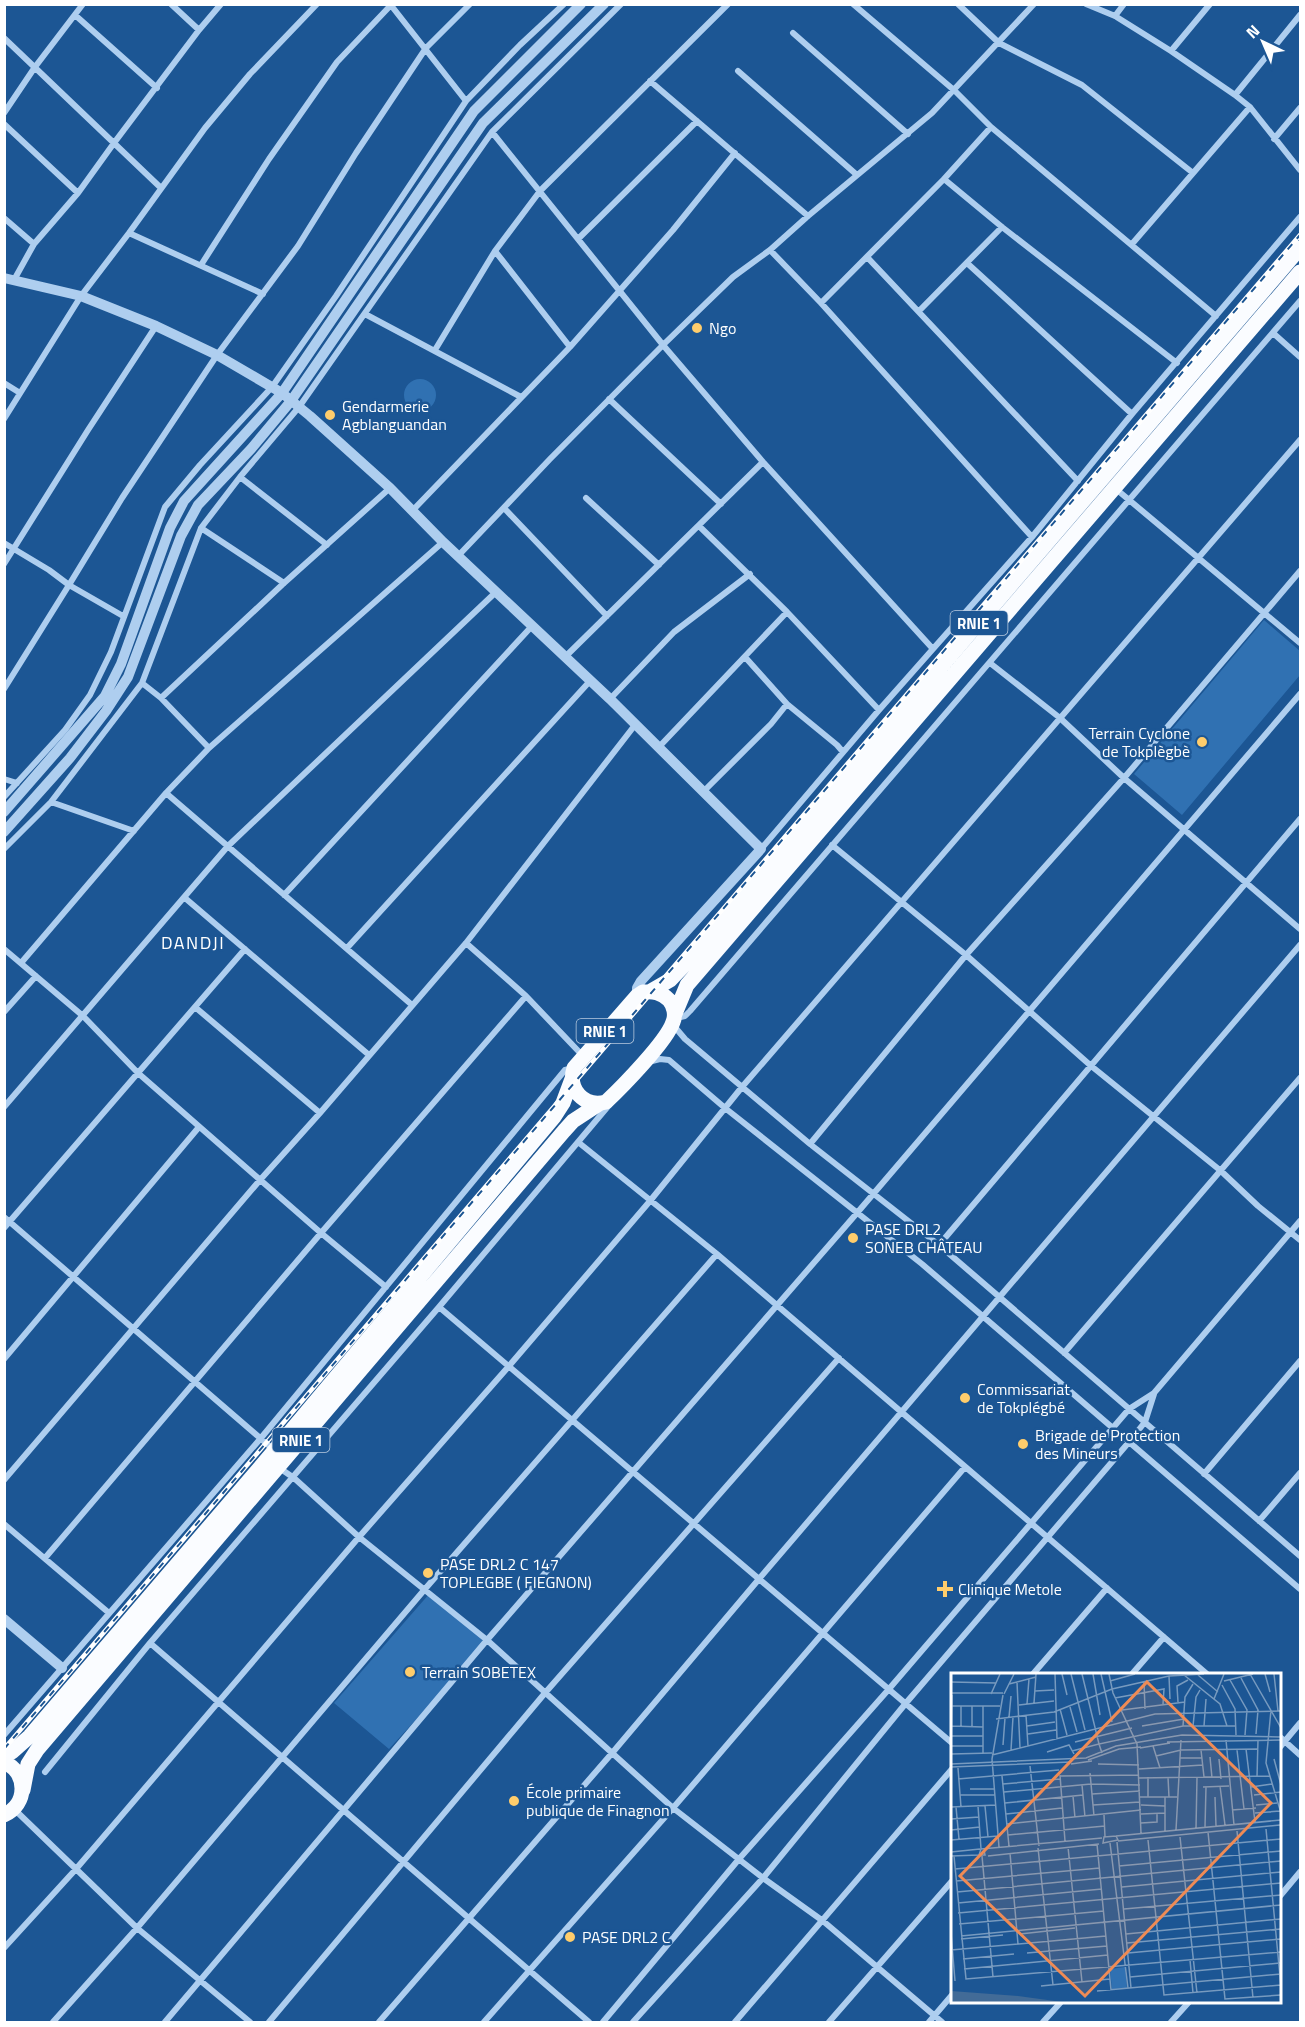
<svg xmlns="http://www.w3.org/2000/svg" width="1305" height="2027" font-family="'Titillium Web',sans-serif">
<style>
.green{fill:#3071b2}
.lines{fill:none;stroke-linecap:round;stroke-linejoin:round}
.minor{stroke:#aeceef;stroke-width:6}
.tertiary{stroke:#aeceef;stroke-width:10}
.trunk{stroke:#fafcff;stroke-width:15}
.rail-casing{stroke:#fff;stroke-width:4.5}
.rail{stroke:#1c5694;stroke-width:2;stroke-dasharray:7;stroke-linecap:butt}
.poi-dot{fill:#ffcd6c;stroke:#1c5694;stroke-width:2}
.labels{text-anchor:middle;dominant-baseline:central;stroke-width:5;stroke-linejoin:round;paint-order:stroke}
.shield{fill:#1c5694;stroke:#bbccdf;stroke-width:1.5}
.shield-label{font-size:15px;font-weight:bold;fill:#fff}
.poi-label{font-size:16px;fill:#fff;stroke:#1c5694;text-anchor:start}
.neighbourhood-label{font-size:18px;letter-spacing:1.5px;fill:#fff;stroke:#1c5694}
.inset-road{fill:none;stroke:#779abf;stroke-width:1.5}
.view{fill:#ef8b55;fill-opacity:0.15;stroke:#ef8b55;stroke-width:3}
.inset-edge{fill:none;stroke:#fff;stroke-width:3}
</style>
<rect width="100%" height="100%" fill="#1c5694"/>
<!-- green -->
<path class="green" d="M404 395a16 16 0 1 1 32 0a16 16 0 1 1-32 0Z
M1264 620 1300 651V675L1182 815 1134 774Z
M430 1593 487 1642 389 1749 334 1703Z"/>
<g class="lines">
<!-- minor -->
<path class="minor" d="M171 4 199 30
M390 4 466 101
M853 4 955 91 991 127 1216 316
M958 4 999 43 1082 85 1193 173
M1086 4 1115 16 1171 51 1235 95 1250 107 1300 170
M75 15 157 88
M1115 16 1124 4
M793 33 908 134
M4 38 161 188
M1171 51 1210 4
M738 71 857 175
M650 81 808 216
M1235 95 1300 15
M4 113 35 67 83 4
M4 124 78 193
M492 132 663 345 763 462 933 649
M1274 139 1300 108
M944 179 1002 227 1177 363
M4 218 34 244
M129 233 263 294
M578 239 697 121
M1132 244 1250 107
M770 250 821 303 1032 537
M495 251 570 347
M867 257 1078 481
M967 263 1132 414
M201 265 269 159 337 62 391 5
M14 280 34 244 78 193 114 143 199 30 221 4
M821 303 944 179 991 127
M919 311 1002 227
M365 314 521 397
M1273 333 1300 357
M435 350 495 251 540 191 728 4
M4 383 20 393
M609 399 721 504
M4 419 81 296 129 233 205 128 250 74 317 4
M240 477 327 545
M1116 489 1300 643
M586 498 659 565
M504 508 607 616
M413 510 570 347 673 230 735 153
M699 526 787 612 879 710
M201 528 284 583
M4 543 49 570 69 585 4 689
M458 556 550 459 663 345 733 277 770 250 808 216 932 113 1034 4
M4 564 88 430 156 326
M123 616 69 585 122 498 217 355 298 246 356 153 426 48 470 4
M565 657 763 462
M990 663 1060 718 1124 778 1300 929
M142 683 161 698 209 748
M161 698 284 583 390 488
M610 699 674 632 750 574
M787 704 837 745 843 752
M658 748 787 612
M4 779 17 783
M703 792 771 724 787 704 745 657
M166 793 412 1005
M4 797 65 730 90 695 111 652 165 507 200 465 272 387 336 296 466 101 520 45 564 4
M51 802 134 831
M832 845 966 955 1090 1065 1221 1171 1258 1206 1300 1240
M4 849 51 802 142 683 201 528 240 477 299 407 492 132 621 4
M761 849 879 710 1032 537 1132 414 1300 217
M284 895 532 626
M185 898 369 1055
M466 943 526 996 583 1056
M347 948 590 681
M4 949 83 1016 138 1073 321 1233 386 1287
M21 963 166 793 209 748 443 542
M195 1007 320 1113
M4 1012 36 976
M676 1018 685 1016 690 1011 1300 301
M674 1026 685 1039 810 1144 939 1245 1300 1556
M648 1062 660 1059 669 1060 725 1108 922 1264 1300 1589
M4 1107 228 846 496 592
M578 1142 717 1254 1207 1674
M810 1144 966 955 1124 778 1300 571
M4 1217 274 1450
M4 1228 245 949
M939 1245 1300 819
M439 1307 952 1743
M1064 1353 1300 1078
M4 1359 199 1127
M278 1467 294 1478 359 1537 487 1640 673 1808 763 1878 823 1921 942 2022
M1204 1474 1300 1361
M4 1480 260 1180 320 1113 466 943 635 725
M1259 1521 1300 1473
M4 1524 109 1613
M45 1558 321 1233 526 996
M150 1643 589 2022
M1033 1674 1107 1588
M1132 1674 1164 1637
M4 1735 261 1438 565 1070 573 1068
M1280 1737 1300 1755
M1280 1747 1300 1723
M45 1772 150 1643 439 1307 610 1104
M14 1809 137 1928 250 2022
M1280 1896 1300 1872
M4 1948 76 1869 359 1537 509 1366 650 1201 742 1087 1300 440
M53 2022 137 1928 425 1589 717 1254
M165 2022 487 1640 857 1213 1300 694
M269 2022 545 1693 839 1358
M379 2022 613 1752 759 1579 1300 945
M484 2022 673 1808 965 1467
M603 2022 739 1859 889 1689 1129 1409 1154 1393 1300 1221
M633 2022 763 1878 906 1703 1129 1442 1145 1422 1154 1394
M735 2022 952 1769
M829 2022 952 1881
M929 2022 952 1995
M1043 2022 1061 2002
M1171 2022 1189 2002"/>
<!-- tertiary -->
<path class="tertiary" d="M4 278 81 296 156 326 217 355 282 393 310 416 390 488 443 542 610 699 761 849 641 981 637 988V996
M4 812 105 696 121 664 170 528 184 501 282 393 474 111 581 4
M4 832 70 758 106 711 128 677 181 536 198 505 251 449 291 401 483 123 604 4
M4 1619 62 1668"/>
<!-- trunk -->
<path class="trunk" d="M651 991 670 980 691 958 1300 248
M643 992C653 991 661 992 669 1000 674 1006 676 1015 673 1022 667 1041 622 1087 606 1102 584 1108 567 1089 574 1068L637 996Z
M675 1014 687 985 1300 272
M4 1755 12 1752 30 1736 275 1450 554 1117 563 1103 572 1079
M4 1762C28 1773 28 1804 4 1815
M23 1790 28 1764 37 1750 564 1131 573 1121 599 1104"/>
<defs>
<path id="rail" d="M4 1749 1300 235"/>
</defs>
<!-- rail casing -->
<use href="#rail" class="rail-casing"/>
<!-- rail -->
<use href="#rail" class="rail"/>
</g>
<!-- markers -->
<g class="poi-dot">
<circle cx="697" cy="328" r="6"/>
<circle cx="330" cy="415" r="6"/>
<circle cx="1202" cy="742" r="6"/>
<circle cx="853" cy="1238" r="6"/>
<circle cx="965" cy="1398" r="6"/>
<circle cx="1023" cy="1444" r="6"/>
<circle cx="428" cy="1573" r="6"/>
<path d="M942 1580h6v6h6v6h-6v6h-6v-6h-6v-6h6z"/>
<circle cx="410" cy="1672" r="6"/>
<circle cx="514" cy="1801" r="6"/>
<circle cx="570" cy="1937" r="6"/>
</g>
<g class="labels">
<!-- shield labels -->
<g class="shield">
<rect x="950.5" y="611" width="57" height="24" rx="4.5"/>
<rect x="576.5" y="1019" width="57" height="24" rx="4.5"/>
<rect x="272.5" y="1428" width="57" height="24" rx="4.5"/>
</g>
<g class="shield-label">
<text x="979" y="623">RNIE 1</text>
<text x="605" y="1031">RNIE 1</text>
<text x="301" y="1440">RNIE 1</text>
</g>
<!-- poi labels -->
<g class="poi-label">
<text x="709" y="328">Ngo</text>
<text x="342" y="406">Gendarmerie<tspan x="342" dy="18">Agblanguandan</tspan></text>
<text x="1190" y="733" text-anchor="end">Terrain Cyclone<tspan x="1190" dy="18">de Tokplègbè</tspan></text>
<text x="865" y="1229">PASE DRL2<tspan x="865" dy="18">SONEB CHÂTEAU</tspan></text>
<text x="977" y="1389">Commissariat<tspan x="977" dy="18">de Tokplégbé</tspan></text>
<text x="1035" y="1435">Brigade de Protection<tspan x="1035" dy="18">des Mineurs</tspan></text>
<text x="440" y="1564">PASE DRL2 C 147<tspan x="440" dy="18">TOPLEGBE ( FIEGNON)</tspan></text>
<text x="958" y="1589">Clinique Metole</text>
<text x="422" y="1672">Terrain SOBETEX</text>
<text x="526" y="1792">École primaire<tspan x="526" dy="18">publique de Finagnon</tspan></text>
<text x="582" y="1937">PASE DRL2 C</text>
</g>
<!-- neighbourhood labels -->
<g class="neighbourhood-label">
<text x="193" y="942">DANDJI</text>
</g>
</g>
<!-- overview -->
<g transform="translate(951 1673)">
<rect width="330" height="330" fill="#1c5694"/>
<path d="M174 294 176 315 161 316 159 296Z" fill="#3071b2"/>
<path d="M0 318 67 323 111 329H0Z" fill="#426b97"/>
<path class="inset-road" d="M104 1 106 66M111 1 116 22M120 1 134 57M142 1 149 42M150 1 161 49M158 1 162 20 186 71 190 160M299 1 330 55M314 1 319 19M323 1 327 38M233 2 269 31 276 53M247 2 267 19M218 3 219 26M290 5 307 37 305 61M279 7 296 37 294 62M159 8 184 1M273 8 302 1M0 9 45 10M66 9 69 75M193 9 194 36M58 11 85 4M271 12 284 36 285 62M84 18 103 17M0 20H52M40 21 49 1M53 21 63 1M164 25 213 16 212 31M263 26 273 1M227 29 226 13 237 7M83 30 85 1M76 31 78 6M68 32 103 28M1 33H49M119 34 126 59M109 36 116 62M171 37 234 29M320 37 315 90 330 140M75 42 77 73M58 44 60 23M45 46 103 39 161 16 218 3 253 1M0 53 32 54M76 53 104 49M191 53 233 46M232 53 234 24 242 11M242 53 245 24 249 17M253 53 255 26M10 54V33M21 54V33M77 61 105 57M0 63H32M275 67 283 152M124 69 181 55M216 69 330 67M52 72 54 45M0 73H32M202 73 209 95M189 75 219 70M295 76 304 149M60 77 62 44M250 77 253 104M286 77 293 136M121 78 148 71 131 1M96 79 118 72 123 81M32 80V33M151 80 148 71 232 53H285M0 81 1 22M0 81 41 80M41 82 204 41 330 38M205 83 230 77 306 76M259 84 261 105M229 85H251M268 86 270 106M323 86 330 112M137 87 168 76 190 74M0 91 135 85 165 73 231 62 330 64M120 91 141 88M147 91 188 92M79 93 88 173M0 94 120 89M7 95 10 134M188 96 252 92M139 100 143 143M109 102 114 168M51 103 58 173M109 103 188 102M197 104V124M217 104 218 124M306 104 307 67M188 105 319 103M7 106 108 97M52 111 109 106M131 112 134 144M269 113 274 152M252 114 278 113M300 114 321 111M19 116H43M53 119 140 111 189 112M141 121 189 118M9 122H44M303 122 330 119M122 123 124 145M189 124H226M214 124V158M264 124 265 153M54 130 132 122M142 132 189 129M190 132 214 133M305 132 326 130M27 133 30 176M34 133 37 164M0 134 45 132M5 134 8 166M281 137 305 135M304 140 329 138M55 141 111 135M190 141 214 140M153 142 154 164M0 146 28 144M190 150 206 149V141M56 151 190 137M254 154 255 114M245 156 246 104M315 156 330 314M0 157 29 154M225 157 230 67M286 158 302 325M257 159 274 326 330 322M57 162 154 153M165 163 330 147M153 164 165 163 167 167 152 170ZM229 164 246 320M0 167 47 163M197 167 213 322 330 312M167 168 329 152M166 169 180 315M159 170 177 315M146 171 160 317M48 174 41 86 52 22M117 174 131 309M87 175 102 312M33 177 34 182H28L30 176 151 165M0 179 29 176M59 180 67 271M0 183 28 182M3 183 15 306 330 279M31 183 42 304M37 183 148 171M168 193 330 178M4 196 330 166M5 208 149 195M171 214 330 199M6 219 330 188M7 230 151 216M173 236 330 222M7 240 330 210M8 251 153 238M0 260 4 308M69 261 124 255M175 261 330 246M10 263 330 232M10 266 52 262M176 270 330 256M0 277 155 263M76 280 156 273M177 280 330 266M12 286 63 281M239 287 242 320M13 296 157 282M179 304 329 290M90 313 159 306M146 318 330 301"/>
<path class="view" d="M196 9 320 130 134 323 9 203Z"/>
<rect width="330" height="330" class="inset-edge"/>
</g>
<!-- border -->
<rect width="1305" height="2027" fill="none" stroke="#ffffff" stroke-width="12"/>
<!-- north arrow -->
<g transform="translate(1263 42) rotate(316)" stroke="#1c5694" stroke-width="4.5" paint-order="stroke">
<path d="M0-4.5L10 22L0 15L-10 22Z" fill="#ffffff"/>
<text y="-9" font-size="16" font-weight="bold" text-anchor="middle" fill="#ffffff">N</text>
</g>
</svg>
